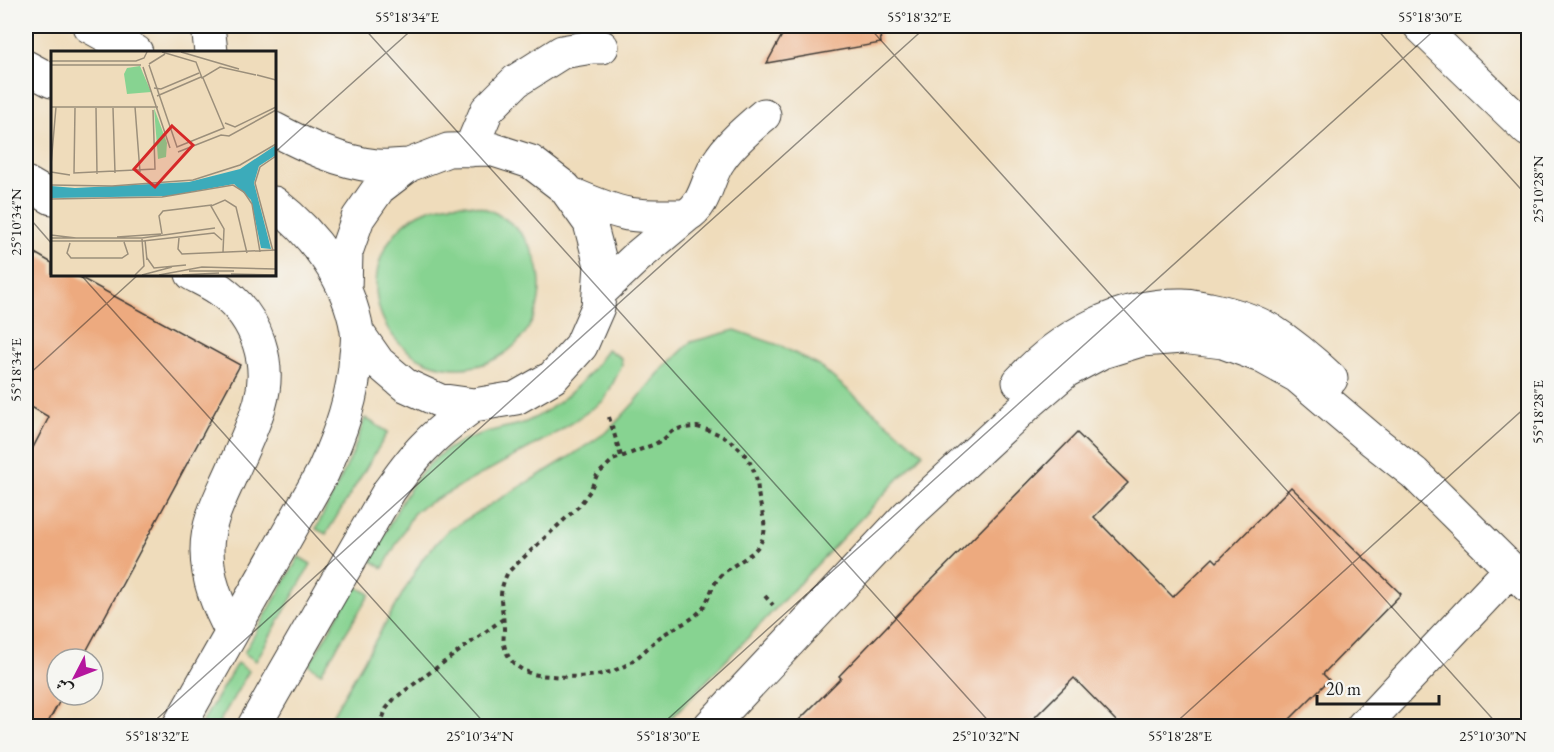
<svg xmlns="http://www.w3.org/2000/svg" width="1554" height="752" font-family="'EB Garamond',Amiri,serif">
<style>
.green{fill:#87d391;stroke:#527856;stroke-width:1.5}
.building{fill:#edaa7f}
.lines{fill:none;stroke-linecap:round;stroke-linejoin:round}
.minor-casing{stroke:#3c3934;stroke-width:35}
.path{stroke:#3c3934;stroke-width:4;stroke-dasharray:4.5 4.5;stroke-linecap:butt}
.minor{stroke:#fff;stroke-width:33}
.ticks{fill:none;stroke:#1c1c1c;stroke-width:1.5;stroke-opacity:0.45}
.inset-road{fill:none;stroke:#9b8f7b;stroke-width:1.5}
.view{fill:#d62828;fill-opacity:0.15;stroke:#d62828;stroke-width:3}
.inset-edge{fill:none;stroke:#1c1c1c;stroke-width:3}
.neatline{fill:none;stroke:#1c1c1c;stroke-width:2}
.ticks-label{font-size:15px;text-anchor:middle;fill:#1c1c1c}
</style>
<rect width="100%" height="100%" fill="#f6f6f2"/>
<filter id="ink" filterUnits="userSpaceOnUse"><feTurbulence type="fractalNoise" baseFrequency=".0167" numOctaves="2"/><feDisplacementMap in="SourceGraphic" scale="12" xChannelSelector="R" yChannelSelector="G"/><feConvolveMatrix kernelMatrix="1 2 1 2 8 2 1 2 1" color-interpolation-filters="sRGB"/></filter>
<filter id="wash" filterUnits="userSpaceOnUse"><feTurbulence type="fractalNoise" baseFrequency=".008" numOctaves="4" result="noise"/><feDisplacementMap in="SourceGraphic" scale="24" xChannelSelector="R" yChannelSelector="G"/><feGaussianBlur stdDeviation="1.35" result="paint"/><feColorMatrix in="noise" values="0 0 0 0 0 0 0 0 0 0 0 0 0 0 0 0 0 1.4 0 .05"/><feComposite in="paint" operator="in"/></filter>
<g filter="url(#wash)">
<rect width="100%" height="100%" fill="#efdcbb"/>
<!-- green -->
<path class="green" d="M376 286a82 82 0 1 1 164 0a82 82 0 1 1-164 0Z
M735 330 781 346 819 366 923 453 664 726H326L423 558 447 531 569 457 608 431 635 402 658 374 691 342Z
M607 349 621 358 622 365 605 399 602 402 558 432 420 508 413 514 383 568 371 561C390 525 406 484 437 457 453 443 475 435 495 430 505 427 516 426 526 422 558 408 589 379 607 349Z
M365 418 388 432 326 534 316 529 352 455Z
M299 557 311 564 256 661 244 653Z
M355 586 370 594 321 673 309 665Z
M237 663 249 671 217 726H200Z"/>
<g id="blocks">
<!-- building -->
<path class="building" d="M787 26H879L881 43 767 63Z
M26 248 52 263V274H74L240 365 82 659H57V695H63L46 726H26V461L49 417 26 404Z
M1077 433 1128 483 1094 517 1173 597 1213 558 1217 562 1291 487 1401 594 1323 674 1329 680 1283 726H1121L1074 678 1026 726H793L841 678 839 676 912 600Z"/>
</g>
</g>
<g filter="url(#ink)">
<use href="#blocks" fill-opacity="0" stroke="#3c3934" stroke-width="1.5"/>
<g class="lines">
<defs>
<path id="minor" d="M89 26 136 52
M208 26 211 52
M1420 26 1528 130
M26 67 52 81
M274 129C306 146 340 162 376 166 386 167 398 165 409 165
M470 150 487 110 516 81 562 52 592 47H602
M26 183 52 198
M569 193C588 201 608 210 628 214 647 217 666 216 686 216
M192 274C203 280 215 285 224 293 257 319 272 363 260 404 253 427 242 450 232 472 221 497 207 521 207 550 207 580 218 606 232 632
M345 290 346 252 358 218 379 188 409 165 448 150 491 149 531 162 565 188 590 223 601 265 598 307 581 346 553 377 516 398 474 405 438 400 405 385 378 362 357 332
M599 293 637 257 686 216C708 203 706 177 721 158 732 142 749 128 764 115
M1019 382C1061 336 1119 304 1183 305 1192 305 1201 308 1210 309 1229 313 1253 320 1270 330 1292 344 1312 361 1331 379
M179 726 323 472C340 434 354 396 356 354 357 347 358 338 357 331 349 280 314 234 274 203
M254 726 389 491C401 475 412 458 427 444 441 429 458 417 474 405
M710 726 908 515 1030 402 1066 371 1102 352 1141 340 1182 337 1223 342 1261 356 1297 376 1371 439 1414 473 1528 586
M1363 726 1511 569"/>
</defs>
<!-- minor casing -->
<use href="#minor" class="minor-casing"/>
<!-- path -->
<path class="path" d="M609 417 621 456
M697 427C729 434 756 455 758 491 759 506 769 526 762 540 755 556 734 563 721 575 711 585 710 600 701 610 691 622 675 627 663 635 652 642 645 652 635 659 609 680 570 678 539 675 521 673 507 661 504 644 503 639 504 634 504 630 504 604 495 598 508 572L579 506 590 491 597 475 613 460 655 444 665 438 672 431 681 428Z
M765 596 773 605
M380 726 386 709 395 698 503 619"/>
<!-- minor -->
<use href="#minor" class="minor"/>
</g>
</g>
<!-- ticks -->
<path class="ticks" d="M362 26 993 726M868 26 1499 726M1374 26 1528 197M274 153 416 26M26 214 52 244M80 274 487 726M26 377 139 274M149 726 927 26M660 726 1439 26M1172 726 1528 405"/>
<!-- overview -->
<g transform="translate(51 51)">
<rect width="225" height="225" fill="#efdcbb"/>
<path d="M89 15 100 41 76 43 73 23 76 17ZM103 57 116 92 115 106 107 108Z" fill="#87d391"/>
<path d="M225 94V104L208 115 203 132 220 198 210 197 200 149 183 133 118 145 0 147V135L24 137 138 131 189 118Z" fill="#3cabba"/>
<path class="inset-road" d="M111 1 145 11 151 27 169 16 205 24M130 1 188 18M0 10H85L93 7 96 1M98 13 114 3M0 14H90M98 14 126 96 173 77 152 27M92 16 119 97M206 24 225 29M103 37 110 38 148 22M106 45 150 26M0 56H107M84 56 89 121M24 57 23 122 104 118 102 59M45 57 46 123M62 57 64 122M174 72 184 76 225 56M127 101 170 84 178 85 225 59M0 114 5 56M0 121 19 124M0 134 61 135 142 129 189 114 225 93M0 148 111 146 182 134 193 141 201 153 209 201M111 183 108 165 112 160 161 154M0 184 25 187M66 186 110 183M0 187H91L164 177M128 187 127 198 131 203 225 199M94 189 96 209M0 190H92L163 182 171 189M19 192 16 202 20 207H71L77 203 73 191M222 200 204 132 209 116 225 105M172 201 173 178 160 155 174 149 185 156 196 202M96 207 103 217 135 214M138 220H183M180 223 225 224M84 224 93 215 91 188M91 224 121 216M108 224 151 216 225 218M131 224 168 222"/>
<path class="view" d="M121 75 142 94 104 136 83 118Z"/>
<rect width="225" height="225" class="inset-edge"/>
</g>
<!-- margin -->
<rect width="1554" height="752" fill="none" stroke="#f6f6f2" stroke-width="66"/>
<!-- north arrow -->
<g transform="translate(75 677) rotate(228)"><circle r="28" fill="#f6f6f2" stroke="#9f9f9c" stroke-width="1.5"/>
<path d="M0-4.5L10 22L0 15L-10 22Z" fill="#b5179e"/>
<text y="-9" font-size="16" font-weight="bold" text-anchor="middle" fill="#1c1c1c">ش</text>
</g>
<!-- scale -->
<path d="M1317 695v9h122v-9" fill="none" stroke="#1c1c1c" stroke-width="3"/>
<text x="1326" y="695" font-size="18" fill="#1c1c1c" stroke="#f6f6f2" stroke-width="4.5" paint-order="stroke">20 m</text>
<rect x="33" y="33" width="1488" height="686" class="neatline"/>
<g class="ticks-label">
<text x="407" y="22">55°18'34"E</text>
<text x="919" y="22">55°18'32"E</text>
<text x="1430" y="22">55°18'30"E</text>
<text transform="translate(1538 189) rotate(-90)" y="5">25°10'28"N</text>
<text transform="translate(16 222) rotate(-90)" y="5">25°10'34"N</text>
<text transform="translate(16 370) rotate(-90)" y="5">55°18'34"E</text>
<text transform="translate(1538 412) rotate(-90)" y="5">55°18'28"E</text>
<text x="157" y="741">55°18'32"E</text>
<text x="480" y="741">25°10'34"N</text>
<text x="668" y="741">55°18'30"E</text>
<text x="986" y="741">25°10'32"N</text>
<text x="1180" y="741">55°18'28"E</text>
<text x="1493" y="741">25°10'30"N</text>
</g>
</svg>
